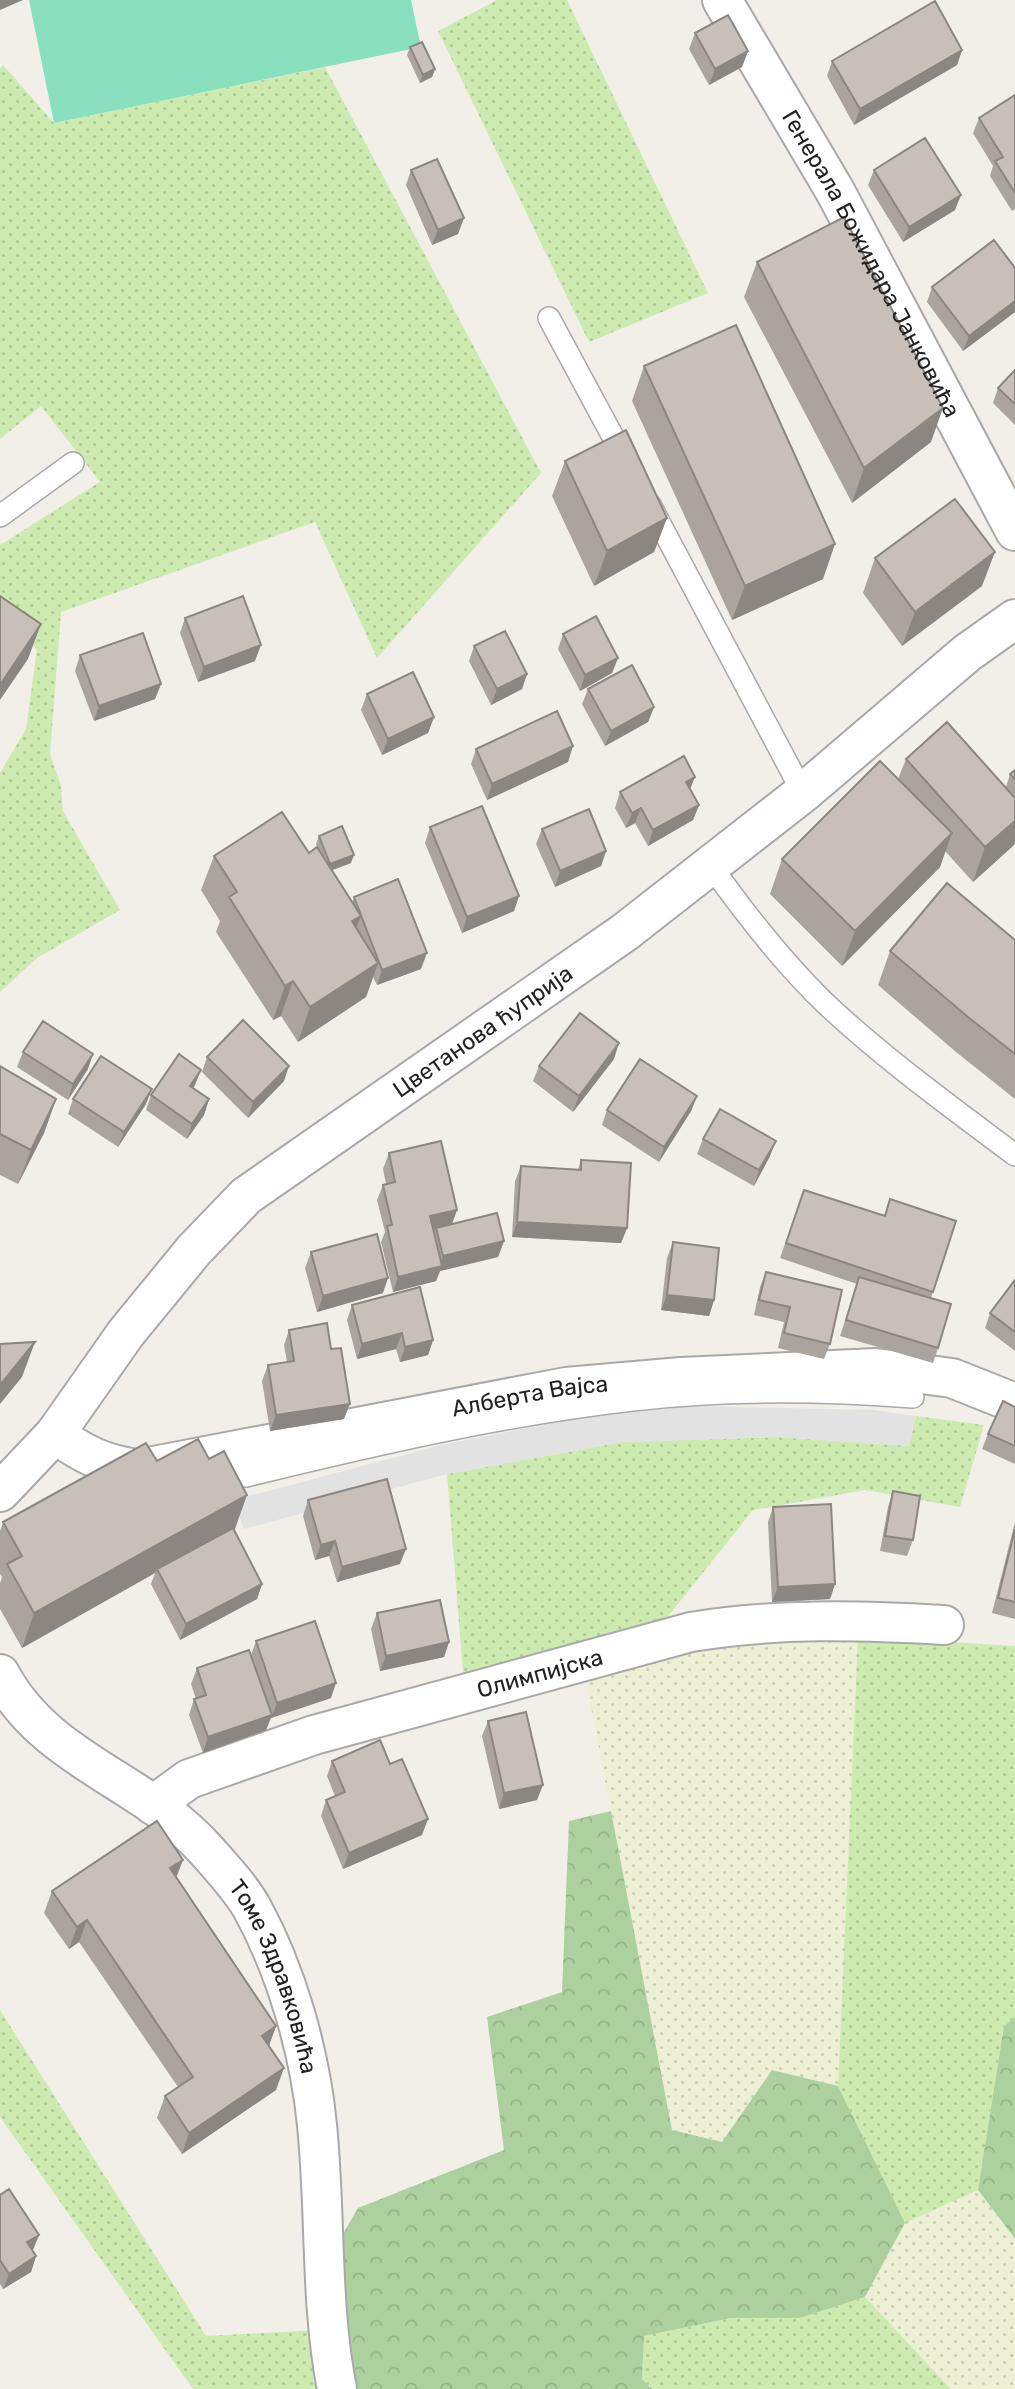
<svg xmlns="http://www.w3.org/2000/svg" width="1015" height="2389" font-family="Rubik,sans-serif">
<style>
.farmland{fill:url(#farmland-dots)}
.grass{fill:url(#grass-dots)}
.forest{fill:url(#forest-crowns)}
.pitch{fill:#88e0be}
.parking{fill:#e2e2e2}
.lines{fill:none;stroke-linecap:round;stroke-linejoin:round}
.service-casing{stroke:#a9a9a9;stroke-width:24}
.minor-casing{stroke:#a9a9a9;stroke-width:42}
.tertiary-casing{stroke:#a9a9a9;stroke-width:42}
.service{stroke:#fff;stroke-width:21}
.minor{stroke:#fff;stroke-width:38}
.tertiary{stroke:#fff;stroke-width:38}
.wall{fill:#aba49e}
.shaded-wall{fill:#8b8681}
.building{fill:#c7bfb8;stroke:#8b8681;stroke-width:2}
.labels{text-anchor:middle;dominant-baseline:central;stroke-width:6;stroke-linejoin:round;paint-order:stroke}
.street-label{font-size:23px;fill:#222;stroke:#fff}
</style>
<defs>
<pattern id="farmland-dots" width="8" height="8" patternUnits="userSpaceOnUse" patternTransform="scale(1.75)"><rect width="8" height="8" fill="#eef0d5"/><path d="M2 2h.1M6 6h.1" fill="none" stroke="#ccceb7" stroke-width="1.8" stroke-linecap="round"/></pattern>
<pattern id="grass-dots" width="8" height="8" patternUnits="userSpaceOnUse" patternTransform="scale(1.75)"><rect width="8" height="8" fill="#cdebb0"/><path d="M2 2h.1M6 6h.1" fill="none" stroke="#b0c997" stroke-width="1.8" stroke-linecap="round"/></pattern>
<pattern id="forest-crowns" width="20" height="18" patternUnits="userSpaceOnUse" patternTransform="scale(1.75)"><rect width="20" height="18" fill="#add19e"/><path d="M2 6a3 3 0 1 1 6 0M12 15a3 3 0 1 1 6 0" fill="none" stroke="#95b388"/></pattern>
</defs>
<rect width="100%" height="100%" fill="#f2efe9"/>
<!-- farmland -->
<path class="farmland" d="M745 1623 858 1636 838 2086 772 2070 722 2142 672 2130 586 1681 646 1644 705 1653Z
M978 2190 1015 2240V2389H951L865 2297 905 2223Z"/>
<!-- grass -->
<path class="grass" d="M497 0H567L708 293 589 342 438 31Z
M3 65 54 123 325 67 541 473 377 658 315 522 61 612 50 754 61 786 63 811 120 910 37 958 0 992V773L26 729 37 650 0 603V545L100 482 41 406 0 439V69Z
M916 1416 984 1425 960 1507 865 1490 753 1510 646 1644 465 1696 447 1474 623 1442 777 1437 909 1446Z
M858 1636 1015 1646V2017L1004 2026 978 2190 905 2223 838 2086Z
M0 2010 206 2336 356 2328 361 2389H193L0 2117Z
M865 2297 951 2389H652L642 2379 644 2336 731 2318H800Z"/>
<!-- forest -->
<path class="forest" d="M611 1811 672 2130 722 2142 772 2070 838 2086 905 2223 865 2297 800 2318H731L644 2336 642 2379 652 2389H337L325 2265 358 2208 504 2150 487 2017 562 1992 569 1821Z
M1015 2017V2239L978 2190 1004 2026Z"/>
<!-- pitch -->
<path class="pitch" d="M29 0H411L421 47 54 123Z"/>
<!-- parking -->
<path class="parking" d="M687 1406 873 1410 916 1416 909 1446 777 1437 623 1442 447 1474 244 1529 234 1500 441 1445 595 1415Z"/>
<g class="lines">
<defs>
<path id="service" d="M549 318 626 461
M650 505 803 793
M0 516 73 463
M711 866C746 915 783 963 827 1005 886 1060 951 1107 1015 1155
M212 1467 220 1474 246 1476C373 1445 502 1415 632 1400 725 1389 820 1390 913 1397"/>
<g id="minor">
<path id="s1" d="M722 0 835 191 1015 531"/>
<path id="s2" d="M55 1434C83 1454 104 1465 138 1469L566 1387 681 1377 876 1368 952 1378 1015 1403"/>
<path id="s3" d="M0 1674C46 1761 144 1780 206 1850 222 1868 240 1887 252 1908 287 1972 310 2053 317 2125 326 2213 320 2303 337 2389"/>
<path id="s4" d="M153 1805 189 1779 314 1735 691 1632C776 1618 858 1620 944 1625"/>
</g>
<g id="tertiary">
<path id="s5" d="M0 1492 55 1434 126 1333 194 1250 246 1196 625 932 803 793 967 653 1015 619"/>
</g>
</defs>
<!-- service casing -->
<use href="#service" class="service-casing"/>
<!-- minor casing -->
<use href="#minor" class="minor-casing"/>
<!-- tertiary casing -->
<use href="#tertiary" class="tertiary-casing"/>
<!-- service -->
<use href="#service" class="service"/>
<!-- minor -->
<use href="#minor" class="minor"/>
<!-- tertiary -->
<use href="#tertiary" class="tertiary"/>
</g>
<!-- wall -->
<path class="wall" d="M695 33 748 51 742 67 709 85 689 49Z
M410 47 435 69 432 77 420 83 407 55Z
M962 50 957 65 854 125 827 76 832 61Z
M1015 95V209L1012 211 990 176 993 166 973 133 979 118Z
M411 170 458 234 432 245 406 185Z
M874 170 955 210 903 242 868 185Z
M757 262 931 442 852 503 744 297Z
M1015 268V312L963 351 927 302 932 287Z
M644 366 823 579 732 620 632 401Z
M1015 370V425L993 403 998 388Z
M565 461 667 518 654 552 594 586 552 496Z
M875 558 982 586 902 646 863 593Z
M185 618 255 661 198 682 180 633Z
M563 634 618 658 612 673 580 691 558 649Z
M474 646 527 674 522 689 491 705 469 661Z
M80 655 161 684 155 699 94 721 75 671Z
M588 689 654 707 648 722 605 746 582 704Z
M367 694 434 717 428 733 382 755 361 710Z
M476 749 568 762 487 800 471 764Z
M906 759 1006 787 1010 774 1015 770V842L1014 845 973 882 945 851 940 867 842 966 770 894 782 859 898 779Z
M690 789 699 805 693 820 648 846 635 823 626 828 615 808 620 792Z
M430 827 519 896 514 911 462 933 425 843Z
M542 829 606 851 601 866 555 887 536 844Z
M319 836 351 863 332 870 352 903 354 897 421 969 377 985 373 977 366 997 298 1042 281 1016 273 1020 216 932 220 921 201 890 214 856 309 853 318 848 316 844Z
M1015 940V1099L956 1052 878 985 890 951Z
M23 1052 88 1069 68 1100 17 1067Z
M207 1057 284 1081 248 1118 202 1072Z
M614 1059 573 1112 533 1081 539 1066Z
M0 1066 56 1099 44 1133 18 1184 0 1175Z
M195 1085 193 1088 209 1099 204 1115 187 1139 146 1110 151 1095Z
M697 1096 691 1111 659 1162 602 1125 607 1110Z
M73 1099 146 1104 118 1147 68 1114Z
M703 1139 770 1156 754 1186 697 1154Z
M389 1153 457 1210 452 1225 504 1241 498 1257 440 1271 436 1281 393 1292 381 1242 385 1232 377 1200 383 1185 386 1184 383 1169Z
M581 1160 627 1228 621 1243 512 1237 515 1181 521 1166 578 1169Z
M804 1190 884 1216 890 1199 956 1221 931 1298 938 1348 933 1363 840 1336 857 1284 780 1258Z
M673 1242 714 1300 709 1316 661 1310 667 1258Z
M311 1252 383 1293 317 1312 305 1268Z
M766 1272 830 1344 824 1359 778 1348 784 1322 754 1315 760 1287Z
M1015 1280V1351L985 1328 990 1313Z
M352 1305 433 1340 428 1355 400 1362 396 1349 357 1359 347 1320Z
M289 1330 331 1349 344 1419 270 1431 262 1381 268 1365 287 1362 284 1345Z
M1015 1407V1464L982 1449 988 1434Z
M157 1461 235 1529 234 1530 262 1584 257 1599 180 1640 151 1584 155 1573 22 1648 0 1609V1583L2 1577 0 1574V1531L3 1522Z
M893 1491 913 1540 907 1556 880 1551 888 1507Z
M308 1500 400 1564 337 1582 329 1556 315 1560 303 1516Z
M773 1507 835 1584 830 1599 772 1602 768 1522Z
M1015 1522V1619L992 1613Z
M377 1613 449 1642 444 1657 380 1671 371 1629Z
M256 1641 331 1698 271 1718 266 1730 203 1753 189 1715 194 1699H196L191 1684 197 1668 251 1655Z
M488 1721 537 1800 499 1809 482 1736Z
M332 1761 422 1835 343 1869 321 1816 326 1800 335 1796 327 1776Z
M176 1878 276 2026 269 2046 276 2090 182 2154 157 2118 165 2096 178 2087 79 1942 69 1949 44 1913 52 1891Z
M0 2195 39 2235 32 2250 36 2256 31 2272 3 2289 0 2284Z"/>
<!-- shaded-wall -->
<path class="shaded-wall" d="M0 0H23L0 10Z
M962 50 957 65 854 125 860 109Z
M748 51 742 67 709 85 715 69Z
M435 69 432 77 420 83 423 75Z
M961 195 955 210 903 242 909 227Z
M464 218 458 234 432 245 438 230Z
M1015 301V312L963 351 969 336Z
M943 408 931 442 852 503 864 468Z
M667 518 654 552 594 586 607 551Z
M835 544 823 579 732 620 745 586Z
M995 552 982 586 902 646 915 612Z
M41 624 28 659 0 700V685Z
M261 645 255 661 198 682 204 667Z
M618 658 612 673 580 691 585 675Z
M527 674 522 689 491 705 497 689Z
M161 684 155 699 94 721 99 706Z
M654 707 648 722 605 746 611 731Z
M434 717 428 733 382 755 388 739Z
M573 746 568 762 487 800 492 784Z
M695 777 689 792 686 782Z
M699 805 693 820 648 846 653 830Z
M641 808 635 823 626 828 632 813Z
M1015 821V842L1014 845 973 882 985 847Z
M952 833 940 867 842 966 855 931Z
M606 851 601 866 555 887 560 871Z
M354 855 351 863 327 872 330 864Z
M519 896 514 911 462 933 467 917Z
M361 916 348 950 352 921Z
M427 953 421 969 377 985 382 970Z
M378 963 366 997 298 1042 310 1007Z
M293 981 281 1016 273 1020 285 986Z
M619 1043 614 1059 573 1112 579 1096Z
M93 1054 88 1069 68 1100 73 1084Z
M289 1066 284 1081 248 1118 253 1102Z
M201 1070 195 1085 184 1101 190 1086Z
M152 1089 146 1104 118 1147 124 1132Z
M697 1096 691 1111 659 1162 664 1147Z
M56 1099 44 1133 18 1184 31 1150Z
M209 1099 204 1115 187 1139 192 1124Z
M776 1141 770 1156 754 1186 759 1170Z
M457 1210 451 1225 425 1232 430 1216Z
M517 1222 627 1228 621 1243 512 1237Z
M504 1241 498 1257 440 1271 436 1281 393 1292 398 1277 439 1267 443 1256Z
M388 1278 383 1293 317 1312 323 1296Z
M667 1295 714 1300 709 1316 661 1310Z
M402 1333 396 1349 357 1359 362 1344Z
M433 1340 428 1355 400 1362 405 1347Z
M35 1342 22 1377 0 1404V1385Z
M350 1404 344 1419 270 1431 276 1415Z
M247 1495 235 1529 158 1572 157 1569 155 1573 22 1648 34 1613Z
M335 1541 329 1556 315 1560 321 1545Z
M406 1549 400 1564 337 1582 342 1567Z
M262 1584 257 1599 180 1640 186 1624Z
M835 1584 830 1599 772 1602 778 1587Z
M449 1642 444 1657 380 1671 386 1656Z
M336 1683 331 1698 271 1718 277 1703Z
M272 1715 266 1730 203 1753 208 1737Z
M543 1785 537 1800 499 1809 504 1793Z
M428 1819 422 1835 343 1869 349 1853Z
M183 1860 175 1881 170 1868Z
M87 1920 79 1942 69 1949 77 1927Z
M276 2026 268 2048 262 2036Z
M284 2068 276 2090 182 2154 189 2133Z
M39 2235 33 2250 21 2258 27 2242Z
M36 2256 31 2272 3 2289 9 2274Z"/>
<!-- building -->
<path class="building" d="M935 1 962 50 860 109 832 61Z
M728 15 748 51 715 69 695 33Z
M422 42 435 69 423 75 410 47Z
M1015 95V193L995 161 1003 157 979 118Z
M925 138 961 195 909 227 874 170Z
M437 159 464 218 438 230 411 170Z
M844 217 943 408 864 468 757 262Z
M994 240 1015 268V301L969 336 932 287Z
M736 325 835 544 745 586 644 366Z
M1015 370V404L998 388Z
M626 430 667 518 607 551 565 461Z
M955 499 995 552 915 612 875 558Z
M0 596 41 624 0 685Z
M243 596 261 645 204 667 185 618Z
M596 616 618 658 585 675 563 634Z
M505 631 527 674 497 689 474 646Z
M143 633 161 684 99 706 80 655Z
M632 665 654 707 611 731 588 689Z
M413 672 434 717 388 739 367 694Z
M557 711 573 746 492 784 476 749Z
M947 722 1015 798V821L985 847 906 759Z
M684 756 695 777 686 782 699 805 653 830 641 808 632 813 620 792Z
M880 761 952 833 855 931 782 859Z
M1015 770V779L1010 774Z
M482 806 519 896 467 917 430 827Z
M589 809 606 851 560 871 542 829Z
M282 812 309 853 317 847 361 916 352 921 378 963 310 1007 293 981 285 986 229 897 237 892 214 856Z
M342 826 354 855 330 864 319 836Z
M398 879 427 953 382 970 354 897Z
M947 883 1015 940V1054L968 1017 890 951Z
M580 1013 619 1043 579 1096 539 1066Z
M243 1020 289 1066 253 1102 207 1057Z
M43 1021 93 1054 73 1084 23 1052Z
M179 1054 201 1070 190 1086 209 1099 192 1124 151 1095Z
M101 1056 152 1089 124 1132 73 1099Z
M640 1059 697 1096 664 1147 607 1110Z
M0 1066 56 1099 31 1150 0 1134Z
M720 1109 776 1141 759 1170 703 1139Z
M441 1141 457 1210 430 1216 442 1266 398 1277 387 1226 392 1225 383 1185 395 1182 389 1153Z
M581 1160 631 1163 627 1228 517 1222 521 1166 581 1170Z
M804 1190 885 1216 890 1199 956 1221 933 1292 786 1243Z
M497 1213 504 1241 443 1256 436 1228Z
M377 1234 388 1278 323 1296 311 1252Z
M673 1242 719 1248 714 1300 667 1295Z
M766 1272 842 1290 830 1344 784 1333 790 1307 759 1300Z
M859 1277 951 1304 938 1348 846 1320Z
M1015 1280V1332L990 1313Z
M420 1287 433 1340 405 1347 402 1333 362 1344 352 1305Z
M327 1323 331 1349 341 1348 350 1404 276 1415 268 1365 294 1361 289 1330Z
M35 1342 0 1385V1344Z
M1003 1401 1015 1407V1446L988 1434Z
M198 1439 209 1459 224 1451 247 1495 34 1613 7 1564 22 1556 3 1522 146 1443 157 1461Z
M387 1479 406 1549 342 1567 335 1541 321 1545 308 1500Z
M893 1491 920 1496 913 1540 885 1536Z
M831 1504 835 1584 778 1587 773 1507Z
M233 1528 262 1584 186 1624 157 1569Z
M1015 1529V1602L998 1598Z
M440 1600 449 1642 386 1656 377 1613Z
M315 1621 336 1683 277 1703 256 1641Z
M249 1650 272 1715 208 1737 194 1699 206 1695 197 1668Z
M526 1712 543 1785 504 1793 488 1721Z
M380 1740 390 1764 402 1759 428 1819 349 1853 326 1800 345 1792 332 1761Z
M157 1821 183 1860 170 1868 276 2026 262 2036 284 2068 189 2133 165 2096 193 2077 87 1920 77 1927 52 1891Z
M9 2189 39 2235 27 2242 36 2256 9 2274 0 2260V2195Z"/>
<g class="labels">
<!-- street labels -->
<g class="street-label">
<text stroke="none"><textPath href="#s1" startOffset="303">Генерала Божидара Јанковића</textPath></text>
<text stroke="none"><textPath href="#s5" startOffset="674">Цветанова ћуприја</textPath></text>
<text stroke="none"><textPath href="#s2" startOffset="490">Алберта Вајса</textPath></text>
<text stroke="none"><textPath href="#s4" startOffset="411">Олимпијска</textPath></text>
<text stroke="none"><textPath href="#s3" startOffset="420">Томе Здравковића</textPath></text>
</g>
</g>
</svg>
